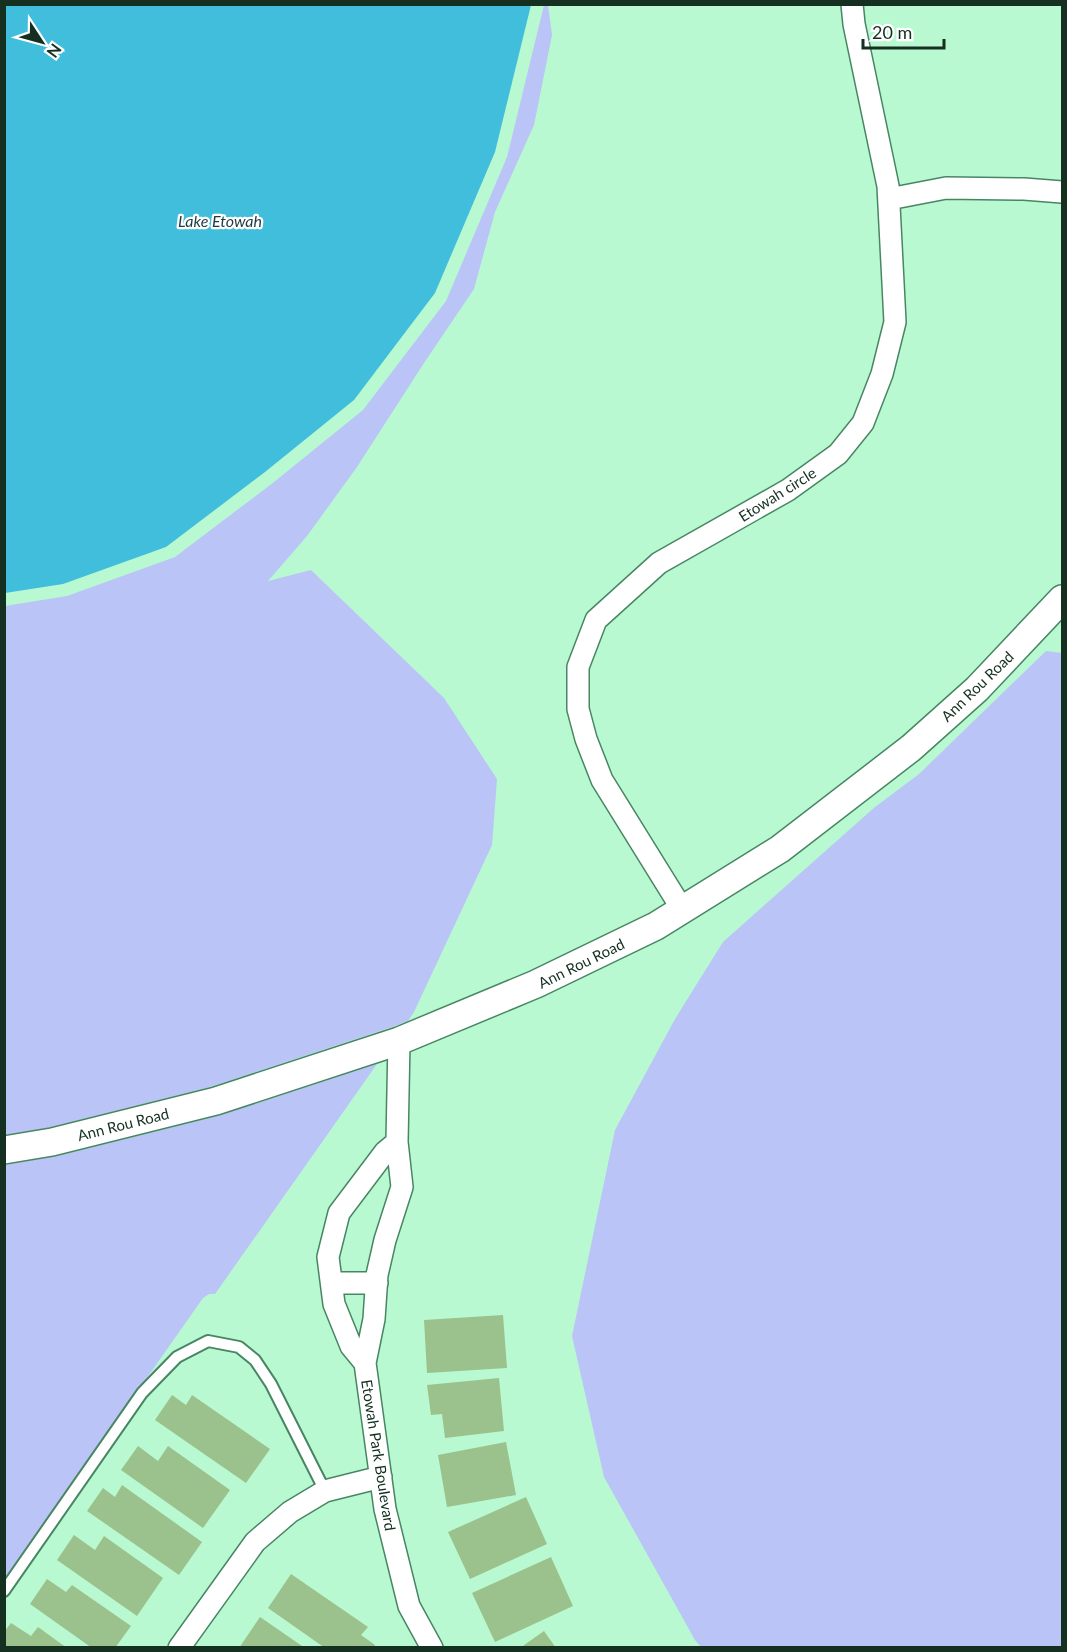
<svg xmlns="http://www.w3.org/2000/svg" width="1067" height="1652" font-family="Lato,sans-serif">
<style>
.green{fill:#bbc4f7}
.water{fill:#40bedc}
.building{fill:#9bc28c}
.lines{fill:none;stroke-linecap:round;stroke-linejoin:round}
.service-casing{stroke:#488663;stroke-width:14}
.minor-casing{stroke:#488663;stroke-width:24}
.tertiary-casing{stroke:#488663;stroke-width:30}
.service{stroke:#fff;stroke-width:10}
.minor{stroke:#fff;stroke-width:21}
.tertiary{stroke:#fff;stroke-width:27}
.labels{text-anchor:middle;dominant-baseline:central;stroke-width:4.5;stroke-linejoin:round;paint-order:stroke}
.street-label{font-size:15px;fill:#152f20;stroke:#fff}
.water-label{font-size:16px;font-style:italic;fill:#1f3a41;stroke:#fff}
</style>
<rect width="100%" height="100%" fill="#b8f9d1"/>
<!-- green -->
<path class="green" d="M544 5H548L552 35 534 125 495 212 474 289 424 363 357 467 307 536 268 581 311 570 444 698 497 779 492 845 414 1012 408 1021 392 1027 210 1087 47 1128 5 1135V606L67 596 175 557 274 482 363 410 446 301 507 157Z
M1046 651 1062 653V1647H701L695 1640 604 1477 572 1336 615 1130 675 1019 723 942 875 807 919 774Z
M377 1064 215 1294H209L203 1298 5 1580V1165L57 1156 221 1115Z"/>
<!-- water -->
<path class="water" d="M5 4 531 5 495 152 435 293 354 400 265 472 166 547 63 584 5 593Z"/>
<!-- building -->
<path class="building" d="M503 1315 507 1368 427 1373 424 1320Z
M499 1378 504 1431 445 1438 442 1414 431 1415 427 1385Z
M172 1395 186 1405 192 1395 270 1449 246 1483 155 1420Z
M506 1442 516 1495 447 1507 438 1455Z
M138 1446 158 1461 168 1446 230 1490 203 1528 121 1470Z
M122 1485 202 1542 179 1575 87 1511 103 1488 115 1497Z
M526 1497 547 1544 470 1579 448 1532Z
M74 1535 95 1550 104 1536 163 1578 137 1616 57 1560Z
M551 1557 573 1606 495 1642 472 1593Z
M291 1574 368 1627 361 1635 375 1645 374 1648H325L268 1608Z
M47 1579 66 1592 72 1585 131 1626 115 1648H92L30 1604Z
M260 1617 305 1648H239Z
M11 1623 31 1636 38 1627 67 1648H4V1632Z
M544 1631 556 1648H520Z"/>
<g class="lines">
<defs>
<path id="service" d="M4 1591 142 1393 177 1357 208 1341 239 1347 255 1360 271 1384 325 1491"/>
<path id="minor" d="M889 199 946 188 1024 189 1062 192
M682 909 602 780 586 739 578 709V667L596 620 659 563 788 490 838 454 863 423 882 374 895 322 888 186 854 24 852 4
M399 1041 397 1142 402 1187 385 1240 377 1275 374 1319 365 1363 385 1509 409 1606 432 1648
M332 1283H377
M365 1363 351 1346 334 1304 328 1257 339 1213 385 1152 397 1142
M179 1648 255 1542 290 1512 325 1491 381 1477"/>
<path id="tertiary" d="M4 1150 52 1142 216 1101 399 1041 536 984 656 926 780 849 911 748 977 689 1062 599"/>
</defs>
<!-- service casing -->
<use href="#service" class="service-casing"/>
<!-- minor casing -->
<use href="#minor" class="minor-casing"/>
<!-- tertiary casing -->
<use href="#tertiary" class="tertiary-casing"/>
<!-- service -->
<use href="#service" class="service"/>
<!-- minor -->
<use href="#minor" class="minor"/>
<!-- tertiary -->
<use href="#tertiary" class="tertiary"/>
</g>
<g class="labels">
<!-- street labels -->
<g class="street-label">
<text transform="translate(777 494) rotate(-32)">Etowah circle</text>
<text transform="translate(977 686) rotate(-44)">Ann Rou Road</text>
<text transform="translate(581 963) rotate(-26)">Ann Rou Road</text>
<text transform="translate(123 1124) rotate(-14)">Ann Rou Road</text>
<text transform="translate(379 1455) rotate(81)">Etowah Park Boulevard</text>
</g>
<!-- water labels -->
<g class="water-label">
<text x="220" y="220">Lake Etowah</text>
</g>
</g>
<!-- border -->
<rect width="1067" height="1652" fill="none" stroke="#152f20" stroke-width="12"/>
<!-- north arrow -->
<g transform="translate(42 42) rotate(126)" stroke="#ffffff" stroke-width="4.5" paint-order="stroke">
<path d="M0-4.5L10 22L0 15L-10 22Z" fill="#152f20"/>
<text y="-9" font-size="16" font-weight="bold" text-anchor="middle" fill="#152f20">N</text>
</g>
<!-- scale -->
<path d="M863 39v9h81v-9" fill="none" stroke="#152f20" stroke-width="3"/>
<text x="872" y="39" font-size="18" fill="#152f20" stroke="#ffffff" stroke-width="4.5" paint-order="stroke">20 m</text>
</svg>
